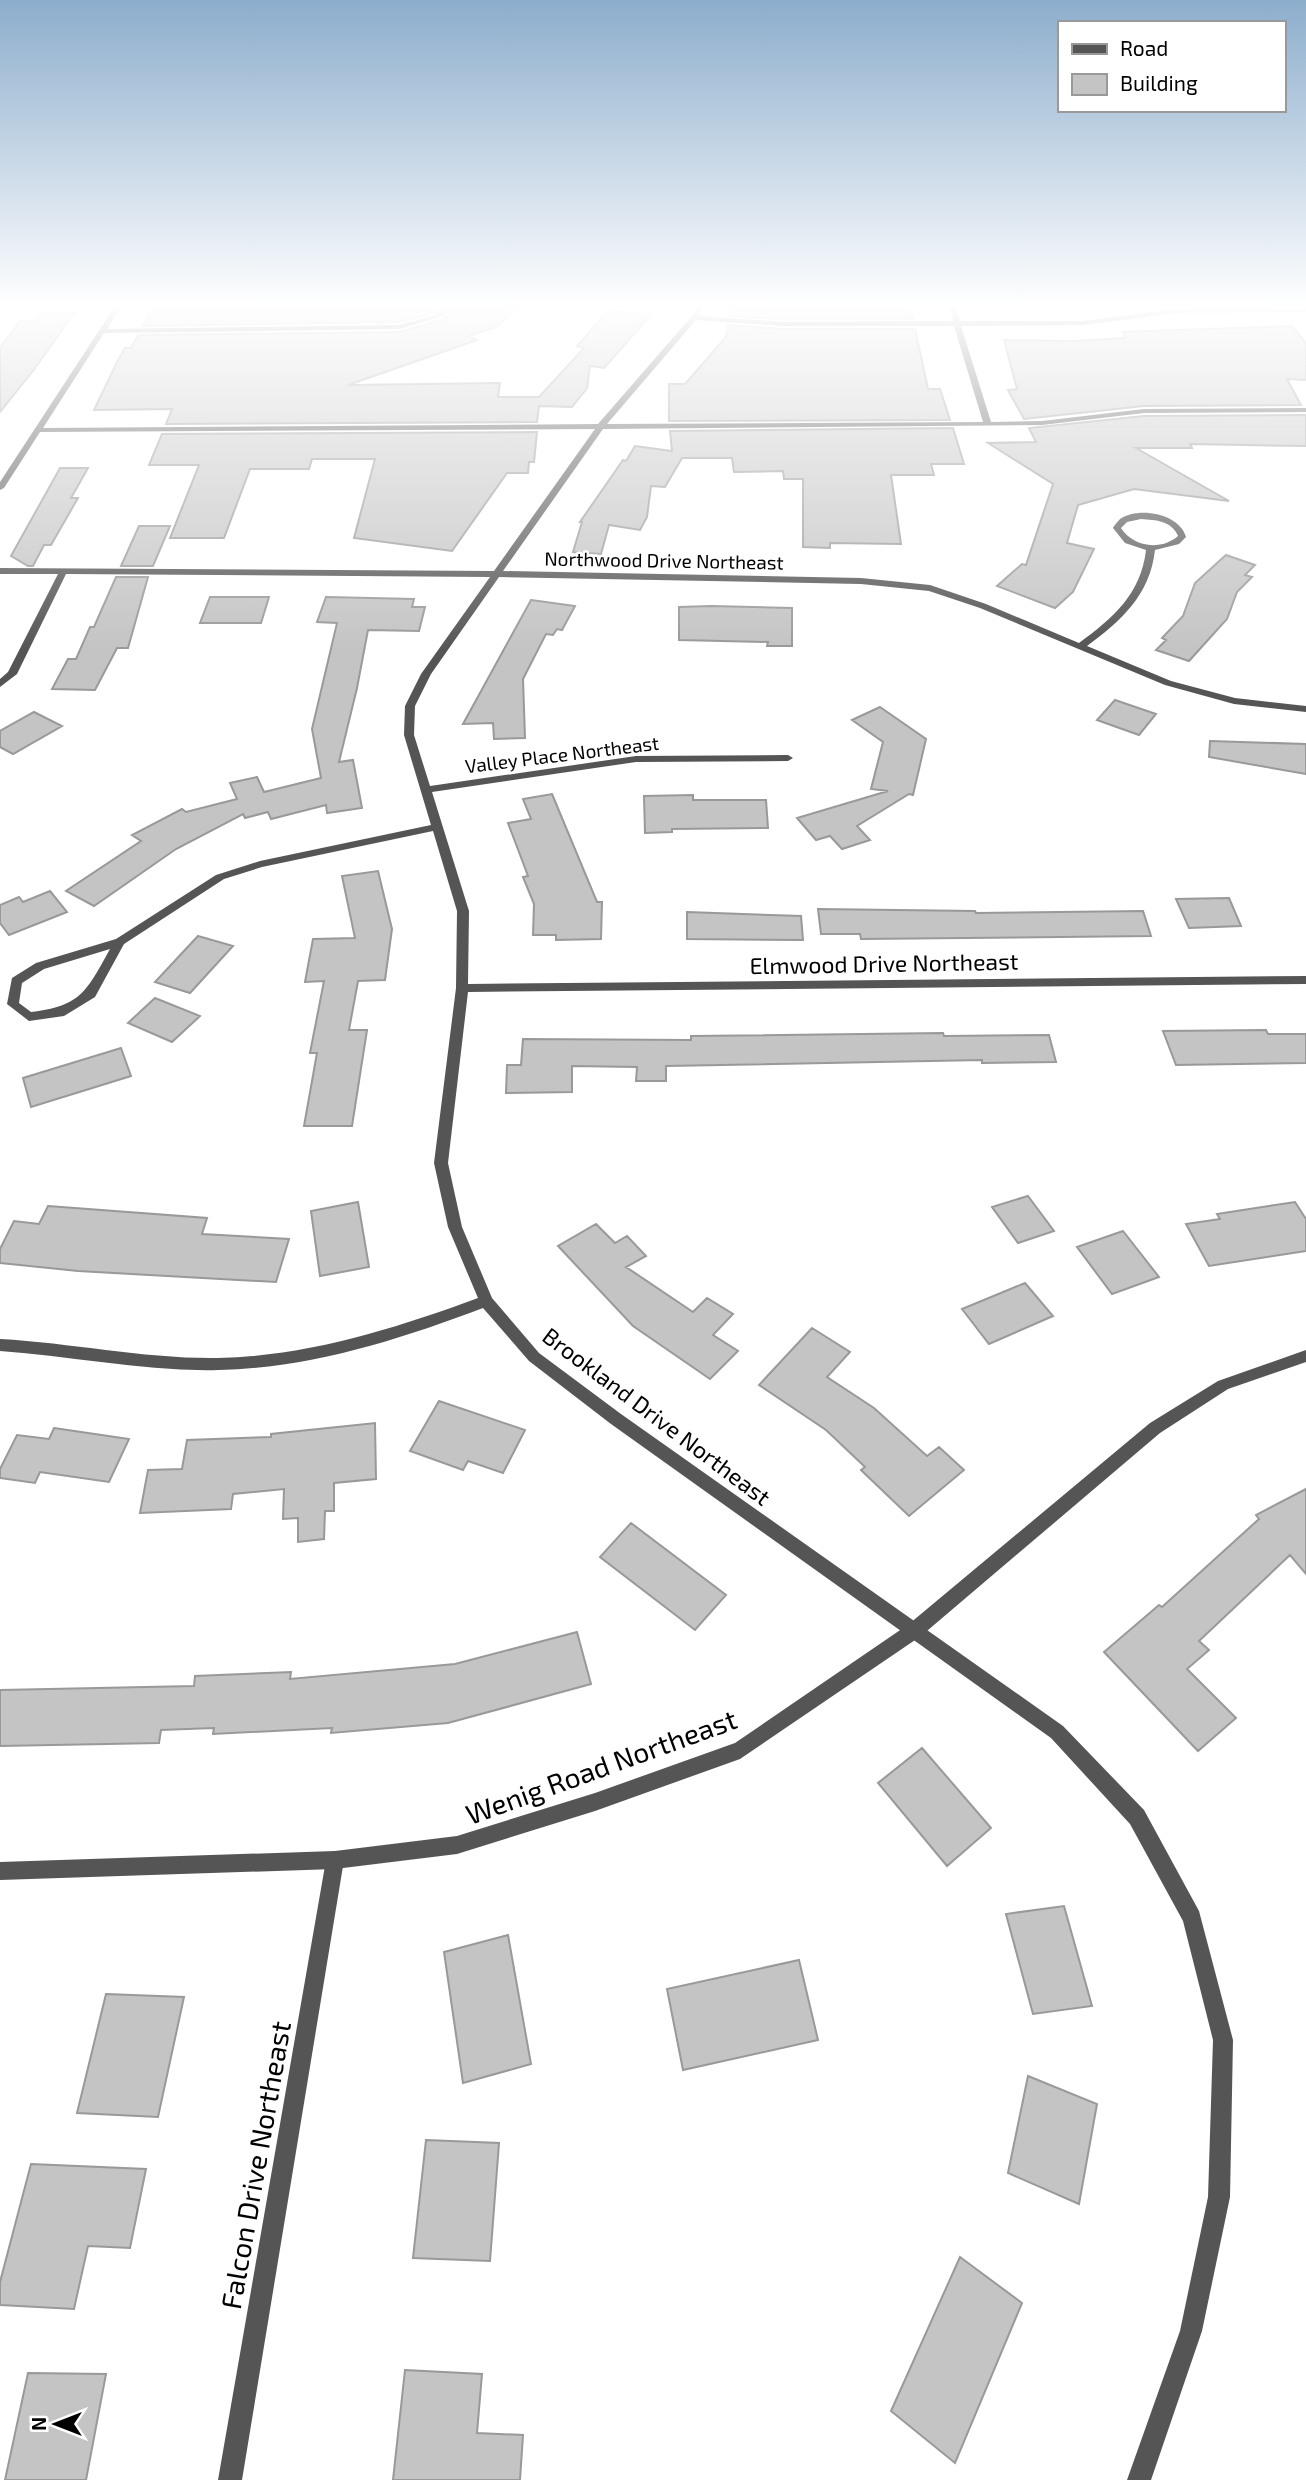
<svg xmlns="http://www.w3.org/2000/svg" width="1306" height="2480" font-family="'Exo 2',sans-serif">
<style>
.building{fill:#c4c4c4;stroke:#999;stroke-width:2}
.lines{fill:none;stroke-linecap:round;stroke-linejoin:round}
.minor{fill:#555;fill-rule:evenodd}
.tertiary{fill:#555;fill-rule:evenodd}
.labels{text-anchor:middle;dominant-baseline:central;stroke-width:5;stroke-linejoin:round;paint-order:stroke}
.far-street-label{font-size:19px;fill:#000;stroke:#fff}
.street-label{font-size:23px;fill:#000;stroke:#fff}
.near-street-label{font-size:28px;fill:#000;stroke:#fff}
</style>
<rect width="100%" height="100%" fill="#fff"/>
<!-- building -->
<path class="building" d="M376 303H451L438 312 399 322 143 326 153 306Z
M464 303H525L496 327 469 336 477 340 348 385 500 383 498 397H539L584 348 577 346 609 310 651 315 604 368 590 366 587 388 572 407 539 406 537 422 166 424 172 409 94 410 118 360 125 348H131L138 335 399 332 444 319Z
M733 303 910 304 913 319H784L730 316Z
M40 312H75L33 371 0 412V348L20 321H33Z
M728 325 784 329H915L928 389H940L950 420 669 421V384H685L726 337Z
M1292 326 1306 343V380L1287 379 1301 405 1144 406 1024 419 1008 390 1017 389 1004 340 1075 341 1125 338 1123 332Z
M1306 415V446L1190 444 1192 448H1136L1229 501 1134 489 1078 505 1067 543 1094 549 1073 592 1055 608 997 586 1022 564 1026 565 1053 484 988 443 1036 442 1029 428 1144 416Z
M953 428 964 464H931L934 475H891L901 544 830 543V548L803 547V479H784L783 471 734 472 732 458H682L665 487 651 486 647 517 640 530 609 525 601 554 573 552 582 522H580L623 460 626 461 635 446 672 451 670 431Z
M537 432 534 462H529L528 473H507L452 551 354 538 375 459H312L309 469H250L224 538H170L199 465H149L162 434Z
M60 468H88L71 498H78L51 545H44L33 566H28L11 556Z
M139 526H170L153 566H121Z
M1226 555 1255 565 1245 575 1252 577 1237 592 1227 619 1189 661 1156 650 1166 640 1162 638 1183 616 1195 583Z
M116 577H148L128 648H117L95 690 52 689 68 659H76L90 627H94Z
M210 597H269L261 623H200Z
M326 597 414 599 412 607H425L419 631 368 630 357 688 339 762 353 760 362 808 327 813 326 805 271 819 268 812 245 818 243 814 176 849 94 906 66 891 141 841 132 835 182 809 186 812 237 799 230 783 257 777 264 792 321 778 312 729 337 623 317 622Z
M531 600 575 606 562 630 557 629 553 635 546 634 523 679 525 738 494 739 493 723 463 724Z
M711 606 792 608V646H767L768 642 679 640V607Z
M1115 700 1156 714 1139 735 1097 720Z
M880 707 926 739 913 795 909 794 857 826 870 840 842 849 830 836 816 840 797 818 888 791 871 789 883 742 852 720Z
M34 712 62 726 13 754 0 747V731Z
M1210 741 1306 744V774L1209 757Z
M552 794 597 902H602L601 939 556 940V935H533L534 904 523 877 528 876 508 823 531 819 523 799Z
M693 795V800H766L768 828 672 829V832L645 833 644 796Z
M378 871 392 929 385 980 358 981 349 1030H367L352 1126H304L317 1053H310L324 981 305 982 313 939 355 938 342 876Z
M50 891 67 912 9 935 0 923V905L19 897 23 902Z
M1229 898 1241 926 1189 928 1176 899Z
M818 909 975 911 976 913 1143 911 1151 936 861 939 860 934H821Z
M687 912 801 916 803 940 687 939Z
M198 936 233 946 190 993 155 982Z
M155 998 200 1016 172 1042 128 1023Z
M1266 1030 1268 1034H1306V1063L1176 1065 1163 1031Z
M943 1033 944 1036 1049 1035 1056 1062 982 1063V1060L666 1066V1081H636L637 1067 572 1066V1092L506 1093 507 1065H521L523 1039 691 1040V1036Z
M121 1048 131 1076 31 1107 23 1078Z
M1028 1196 1054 1231 1018 1243 992 1207Z
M358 1202 369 1267 320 1276 311 1211Z
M1295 1202 1306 1219V1251L1209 1266 1186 1224 1220 1219 1217 1214Z
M48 1206 207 1218 202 1234 289 1239 276 1282 78 1271 0 1263V1249L14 1221 39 1224Z
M596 1224 615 1243 627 1236 646 1256 626 1267 693 1312 707 1298 733 1314 713 1335 738 1351 710 1379 633 1326 558 1246Z
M1123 1231 1159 1277 1112 1294 1077 1247Z
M1025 1283 1053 1316 989 1344 962 1309Z
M812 1328 850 1352 827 1377 874 1408 927 1456 939 1447 964 1470 909 1516 861 1470 865 1467 826 1430 759 1385Z
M439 1401 525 1430 503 1473 468 1461 463 1470 410 1451Z
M375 1423 376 1479 334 1483V1511H325L324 1539 298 1542V1518L283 1519 284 1489 233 1494 231 1509 140 1513 148 1470 182 1469 187 1440 271 1437V1434Z
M54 1428 129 1439 109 1482 40 1472 35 1483 0 1478V1469L17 1435 49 1439Z
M1306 1489V1574L1290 1555 1199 1641 1209 1650 1187 1669 1236 1718 1198 1751 1104 1652 1159 1605 1162 1607 1259 1519 1256 1515Z
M631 1523 726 1595 695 1630 600 1557Z
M577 1632 591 1684 448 1723 331 1733 332 1728 213 1734 214 1728 161 1730 159 1743 0 1746V1690L194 1686 195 1676 291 1672 290 1679 455 1664Z
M922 1748 991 1828 947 1866 878 1783Z
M1064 1906 1092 2006 1033 2014 1006 1914Z
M508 1935 531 2064 463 2083 444 1952Z
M799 1960 818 2040 683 2070 667 1989Z
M106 1994 184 1997 158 2117 77 2113Z
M1028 2076 1097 2104 1079 2204 1008 2173Z
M426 2140 499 2143 490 2261 413 2258Z
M31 2164 146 2169 130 2248 88 2246 74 2309 0 2305V2282Z
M960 2257 1022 2303 955 2463 891 2411Z
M405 2370 482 2374 477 2433 523 2435 520 2480H393Z
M28 2373 106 2374 86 2480H5Z"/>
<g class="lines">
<!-- minor -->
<path class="minor" d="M117 303H123L107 329 399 325 439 314 455 303H462L443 316 399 329 104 333 43 428 598 424 691 317 699 303H705L698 316 784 322 953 321 948 303H954L960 321H1082L1177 309 1306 308V312L1177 313 1082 325 961 326 991 422 1042 421 1144 409 1306 408V412L1144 413 1042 425 603 429 503 571 861 578 930 585 986 604 1079 643C1113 618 1141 594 1146 550L1125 543 1113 528C1113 527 1119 520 1120 519 1139 506 1180 514 1186 537L1179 544 1155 550C1150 595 1121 621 1087 646L1171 681 1235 698 1306 706V712L1234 704 1165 685 980 608 929 591 861 584 499 577 431 674 415 706 414 735 430 786 636 756 788 755 793 758 788 761 636 762 432 792 469 911 468 984 1306 976V984L468 992 448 1163 462 1227 492 1298 539 1353 621 1414 1063 1726 1144 1810 1199 1911 1233 2040 1230 2197 1202 2331 1151 2480H1127L1180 2331 1208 2197 1213 2040 1183 1921 1130 1824 1051 1738 611 1424 529 1361 483 1308C398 1340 311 1368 219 1370 146 1372 73 1356 0 1351V1339C73 1343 145 1359 218 1358 308 1356 394 1329 478 1298L448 1227 434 1163 456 988 457 911 433 831 262 867 224 879 124 944 95 997 64 1016 29 1021 7 1004 12 978 36 963 116 939 216 875 260 861 431 825 404 735 405 706 421 674 490 577 66 574 17 674 0 687V679L8 672 58 574H0V568L494 571 595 429 40 432 4 488 0 490V482ZM696 320 784 326H954L983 422 607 424ZM1141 519C1156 520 1172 521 1178 536 1161 551 1133 547 1121 528L1127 522ZM110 949C87 990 82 1006 31 1012L19 1003 22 983 44 969Z
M335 1851 342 1853 344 1860 242 2480H218L326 1860 328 1853Z"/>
<!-- tertiary -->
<path class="tertiary" d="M1306 1350V1362L1228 1389 1160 1433 921 1636 740 1759 595 1811 457 1854 335 1869 0 1880V1862L335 1851 457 1836 595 1793 735 1743 909 1624 1150 1423 1218 1381Z"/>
</g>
<!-- sky -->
<linearGradient id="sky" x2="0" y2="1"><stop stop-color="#8cadcc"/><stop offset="0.47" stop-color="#fff"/><stop offset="1" stop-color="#fff" stop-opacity="0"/></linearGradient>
<rect width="1306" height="650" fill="url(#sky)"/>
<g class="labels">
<!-- far-street labels -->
<g class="far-street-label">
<text transform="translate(664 560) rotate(1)">Northwood Drive Northeast</text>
<text transform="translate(562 754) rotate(-7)">Valley Place Northeast</text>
</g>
<!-- street labels -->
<g class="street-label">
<text transform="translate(884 963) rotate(-1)">Elmwood Drive Northeast</text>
<text transform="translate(657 1416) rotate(37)">Brookland Drive Northeast</text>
</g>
<!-- near-street labels -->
<g class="near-street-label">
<text transform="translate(601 1766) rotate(-20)">Wenig Road Northeast</text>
<text transform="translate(255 2165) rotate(-80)">Falcon Drive Northeast</text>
</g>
</g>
<!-- legend -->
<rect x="1058" y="21" width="228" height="91" fill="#ffffff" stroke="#999999" stroke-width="2"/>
<rect x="1072" y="44" width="35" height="10" fill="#555555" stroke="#999999" stroke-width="2"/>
<text x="1120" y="56" font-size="21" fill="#000000">Road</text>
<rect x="1072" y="74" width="35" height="21" fill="#c4c4c4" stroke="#999999" stroke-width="2"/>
<text x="1120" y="91" font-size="21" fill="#000000">Building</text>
<!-- north arrow -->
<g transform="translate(56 2424) rotate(270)" stroke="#ffffff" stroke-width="5" paint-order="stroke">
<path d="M0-5L12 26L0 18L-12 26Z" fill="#000000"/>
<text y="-10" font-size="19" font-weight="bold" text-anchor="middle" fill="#000000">N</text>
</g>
</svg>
